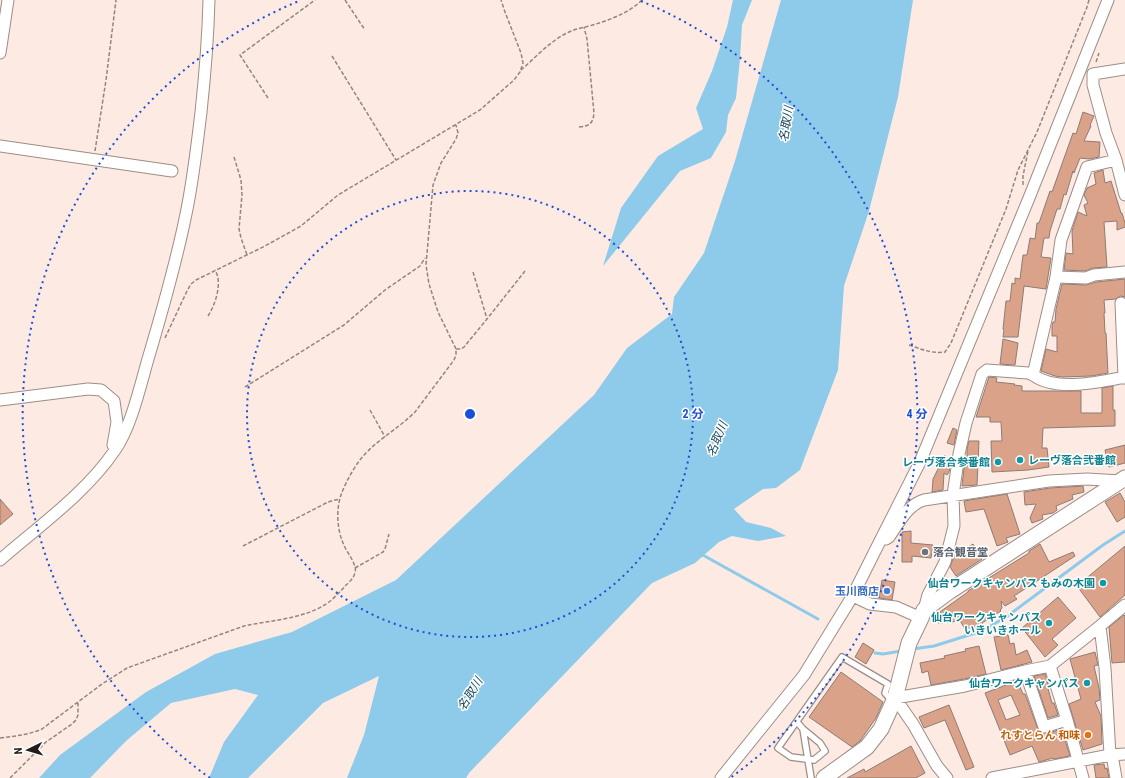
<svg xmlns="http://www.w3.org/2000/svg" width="1125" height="778" font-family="'Roboto Condensed','Noto Sans JP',sans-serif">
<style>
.water{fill:#8ecae9}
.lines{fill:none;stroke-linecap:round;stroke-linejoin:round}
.stream{stroke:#8ecae9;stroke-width:3}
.building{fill:#dba28a;stroke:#8c7c75;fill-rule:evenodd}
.lane-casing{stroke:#9e8d86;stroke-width:8}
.street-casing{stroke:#9e8d86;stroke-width:13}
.secondary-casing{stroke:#9e8d86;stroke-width:17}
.path{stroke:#928580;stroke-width:1.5;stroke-dasharray:4 2;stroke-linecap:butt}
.lane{stroke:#fff;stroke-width:5.5}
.street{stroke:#fff;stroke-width:11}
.secondary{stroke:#fff;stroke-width:15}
.ring{fill:none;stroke:#1d4ed8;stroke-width:2;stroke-dasharray:2 4}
.culture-dot{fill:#0f9aa8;stroke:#fff;stroke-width:1.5}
.worship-dot{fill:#6b7280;stroke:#fff;stroke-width:1.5}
.shop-dot{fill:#3f7fe0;stroke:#fff;stroke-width:1.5}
.food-dot{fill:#e8710a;stroke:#fff;stroke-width:1.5}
.labels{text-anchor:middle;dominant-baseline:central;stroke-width:3;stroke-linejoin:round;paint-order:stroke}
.culture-label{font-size:11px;font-weight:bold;fill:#0d838f;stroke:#fff;text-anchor:end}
.worship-label{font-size:11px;font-weight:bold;fill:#5b616d;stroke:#fff;text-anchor:start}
.shop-label{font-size:11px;font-weight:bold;fill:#366cbe;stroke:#fff;text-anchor:end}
.food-label{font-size:11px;font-weight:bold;fill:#c56008;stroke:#fff;text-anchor:end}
.water-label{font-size:12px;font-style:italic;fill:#1c4d63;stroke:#fff}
.centre{fill:#1d4ed8;stroke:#fff;stroke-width:2}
.ring-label{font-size:12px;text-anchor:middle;font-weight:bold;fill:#1d4ed8;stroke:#fff;stroke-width:3;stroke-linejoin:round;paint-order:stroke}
</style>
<rect width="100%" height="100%" fill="#fdebe3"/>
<!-- water -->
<path class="water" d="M733 0H752L742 25 740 59 736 98 728 115 726 132 711 158 680 171 603 266 621 208 658 156 703 129 696 108 712 71 727 27Z
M781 0H913L898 97 869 211 844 286 838 370 800 470 776 488 763 489 734 509 746 522 771 528 786 536 758 541 732 536 719 542 695 563 652 583 469 773 466 778H347L364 735 379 676 323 703 248 778H209L224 742 258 695 235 689 171 703 126 741 90 778H39L60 755 146 692 215 654 292 632 396 580 594 395 627 348 672 314 674 297 704 253 735 161Z"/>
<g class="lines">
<!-- stream -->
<path class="stream" d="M701 554 818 619
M913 649 934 646 982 631 1006 617 1103 545 1125 531
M875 653 883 654 901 651"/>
</g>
<!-- building -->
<path class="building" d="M1083 112 1094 116 1090 125 1091 126 1084 141 1100 142 1099 157 1089 159 1080 158 1074 173 1073 171 1066 195 1064 194 1060 209H1057L1050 231 1049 238H1044L1041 257 1051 258 1046 289 1024 286 1018 337H1003L1004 330 1003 329 1006 301H1010L1012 283 1015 284V278L1020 279 1023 255H1027L1030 238 1035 239 1037 223H1039L1050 191 1052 192 1073 133 1076 134Z
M1103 170 1105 183 1111 181 1121 213H1122L1125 223V227L1117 230V221L1104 222 1107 267 1093 268 1085 271 1064 270 1066 253 1073 254 1072 231 1078 212 1087 216 1084 205 1088 203 1084 195 1087 188 1096 184 1094 173Z
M1125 279V297L1120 296 1116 299 1104 300 1105 313H1104L1105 333H1106L1108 373 1091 376 1062 377 1055 376 1041 371 1046 349 1057 352V336H1052V326L1053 322H1055L1056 309 1062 284 1086 285 1096 282Z
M1003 339 1018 343 1015 365 1000 364Z
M989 377 997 378 996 382 1015 384 1014 385 1022 386V391H1081V413H1102V388L1113 386V410H1115V426L1043 428 1042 448H1047L1049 467 1028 470 992 472 991 441H1002L1001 422H990V417H976Z
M953 428 957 430 954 445 947 443Z
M969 441H979L977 485 962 486 965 460H967V449Z
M1125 445V463L1109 467 1105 450Z
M945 455V459H951L949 472 947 475 944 473 943 490 932 492 933 479Z
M1083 486 1084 492 1072 495 1073 499 1056 506 1057 510 1053 513 1042 515 1043 519 1032 523 1030 518 1036 504 1025 505 1024 492 1050 488Z
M1120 493 1125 502V517L1117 522 1105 502Z
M1007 494 1020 534 1006 538 1008 542 997 546 984 509 966 512 964 501Z
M0 499 13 514 0 525Z
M911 531V543L933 545 931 558 912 556V562H902V532Z
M973 544 982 559 956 576 950 567 954 556Z
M1040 544 1049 562 1073 552 1075 556 1014 596 1017 599 1005 606 1001 601 1002 608 1000 610 1001 611 982 623 983 624 968 634 959 619 953 622 938 623 937 614 968 592V591L1029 553V551Z
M1125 546V595L1100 617 1077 586Z
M882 580 895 582 892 600 879 598Z
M1058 597 1076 618 1052 639 1058 645 1045 657 1022 628Z
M1124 615 1125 616V662L1112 663 1109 627Z
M1008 635 1010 644 1014 643 1016 655 1027 650 1032 662 1001 670 994 637Z
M863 643 874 650 866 664 855 657Z
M979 646 986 674 964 679 931 685 928 671 922 673 920 663 945 658 944 656 966 651 965 649Z
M1095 652 1098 665 1094 666 1099 688 1100 700 1095 702 1101 716 1102 744 1083 750 1069 704 1081 699 1070 659Z
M841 672 883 702 876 718 860 741 852 747 809 717Z
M1045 674 1048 684 1047 685 1052 703H1054L1058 715 1048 718 1034 676Z
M1017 680 1023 694H1025L1039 732 1042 734H1046L1058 730 1061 742 1065 740 1070 756 1054 759 1053 758 1039 762 1032 746 1010 755 985 693 1006 685V683ZM1011 695 1020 715 1006 720 998 700Z
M949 705 974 767 966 770 945 720 924 728 919 717Z
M911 746 925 773 916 778H847L864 769 865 772Z
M1104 764 1105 769 1107 768 1109 778H1096L1094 765Z"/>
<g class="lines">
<defs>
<path id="lane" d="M797 722 803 729 811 778
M803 729 820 743 825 751 814 760 791 757 778 748 842 657 888 684 885 693 892 701"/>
<path id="street" d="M0 53 8 0
M1125 69 1093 74V85L1106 133 1116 160 1125 195
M0 146 172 171
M1116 160 1087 167 1061 240 1056 277 1033 375C1056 392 1099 382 1125 377
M1056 277 1086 278 1094 275 1125 272
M1121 303 1124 378
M0 400 88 389 101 390 114 401 117 422 113 445 115 449
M886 539 889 537C899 523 907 505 924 500L1049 481 1087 479 1121 481
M0 560C38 527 87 492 115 450 131 427 140 387 148 359 162 312 176 263 186 214 193 181 197 146 201 112 205 75 208 38 209 0
M853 596 870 604 896 607 921 618
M924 610 928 595 945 562 954 526 953 495 959 454 966 423 982 374 987 370 1028 373 1033 375
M1100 626 1105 668 1110 755
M1050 666 1100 626 1125 605
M1025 671 1044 727 1067 720
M1112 755 1116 778
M721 778 804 675 852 597 879 543 920 462 1029 198 1108 0
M947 778 937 766 913 724 895 698 965 686 1025 671 1050 666 1067 720 1083 778
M992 778 1110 755 1125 754"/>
<path id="secondary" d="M824 778 867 747 881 729 895 698 909 643 921 618 924 610 950 591 1125 478"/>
</defs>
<!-- lane casing -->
<use href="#lane" class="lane-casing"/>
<!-- street casing -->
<use href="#street" class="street-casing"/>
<!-- secondary casing -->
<use href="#secondary" class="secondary-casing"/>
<!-- path -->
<path class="path" d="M345 0 365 30
M332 56 396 160
M1096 62 1099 53
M521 70C536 57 551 40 569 32 578 28 587 27 596 24 612 19 630 12 642 0
M268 98 240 55 315 0
M579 127C589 126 593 124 594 113L587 39 584 27
M95 151 106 80 116 0
M234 157 241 180 242 195 239 229 241 238 247 255
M1023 185V176L1028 151
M473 272 487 319
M208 316C215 305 223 283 215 270
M165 338 187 291 191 284 196 280 265 246 301 226 338 195 480 110 514 80 520 72 523 63 521 53 505 12 501 0
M909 345C921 349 932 354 945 352L951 343 1006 209 1018 170 1037 132 1087 7 1089 0
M456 349 438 312 429 284 426 265 433 185 441 163 456 139 458 133 456 125
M245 387 344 325 385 290 420 266 425 258
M370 410 385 437
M243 546 328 502 335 500 340 499
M355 568 383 552 385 549 389 534
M0 738C15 736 28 735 42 729L102 684 127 668 244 626C271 620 306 619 329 602 335 597 341 591 346 585 351 581 357 574 355 567 353 559 346 551 343 543 337 529 336 509 341 495 346 481 357 461 368 451 382 437 400 427 415 412L454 360 456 355V349H461L464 347 487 319 525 271
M10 778 46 742 72 724 76 720 78 715V703"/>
<!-- lane -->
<use href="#lane" class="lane"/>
<!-- street -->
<use href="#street" class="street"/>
<!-- secondary -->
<use href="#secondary" class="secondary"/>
</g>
<!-- distance rings -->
<g class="ring">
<circle cx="470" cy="414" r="223"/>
<path d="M210 778A447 447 0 0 1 299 1M641 1A447 447 0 0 1 730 778"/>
</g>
<!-- markers -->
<g class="culture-dot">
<circle cx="1020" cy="460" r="4"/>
<circle cx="998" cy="462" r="4"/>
<circle cx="1103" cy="583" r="4"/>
<circle cx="1049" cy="623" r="4"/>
<circle cx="1087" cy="683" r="4"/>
</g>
<circle class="worship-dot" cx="925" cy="552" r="4"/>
<circle class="shop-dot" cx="887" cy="591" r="4"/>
<circle class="food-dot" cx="1088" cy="735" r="4"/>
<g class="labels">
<!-- culture labels -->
<g class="culture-label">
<text x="1028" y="460" text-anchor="start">レーヴ落合弐番館</text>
<text x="990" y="462">レーヴ落合参番館</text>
<text x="1095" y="583">仙台ワークキャンパス もみの木園</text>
<text x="1041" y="617">仙台ワークキャンパス<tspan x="1041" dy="13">いきいきホール</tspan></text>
<text x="1079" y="683">仙台ワークキャンパス</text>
</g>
<!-- worship labels -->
<g class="worship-label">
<text x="933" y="552">落合観音堂</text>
</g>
<!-- shop labels -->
<g class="shop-label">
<text x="879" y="591">玉川商店</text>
</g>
<!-- food labels -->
<g class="food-label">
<text x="1080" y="735">れすとらん 和味</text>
</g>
<!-- water labels -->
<g class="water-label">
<text transform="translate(786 124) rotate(-81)">名取川</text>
<text transform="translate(717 439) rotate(-67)">名取川</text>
<text transform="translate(470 694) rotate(-58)">名取川</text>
</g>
</g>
<circle cx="470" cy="414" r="6" class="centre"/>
<g class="ring-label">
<text x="693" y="418">2 分</text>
<text x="917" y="418">4 分</text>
</g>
<!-- north arrow -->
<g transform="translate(28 750) rotate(265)" stroke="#ffffff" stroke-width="3" paint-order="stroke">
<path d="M0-3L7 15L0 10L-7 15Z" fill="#231c19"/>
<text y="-6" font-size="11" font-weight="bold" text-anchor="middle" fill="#231c19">N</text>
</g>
</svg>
